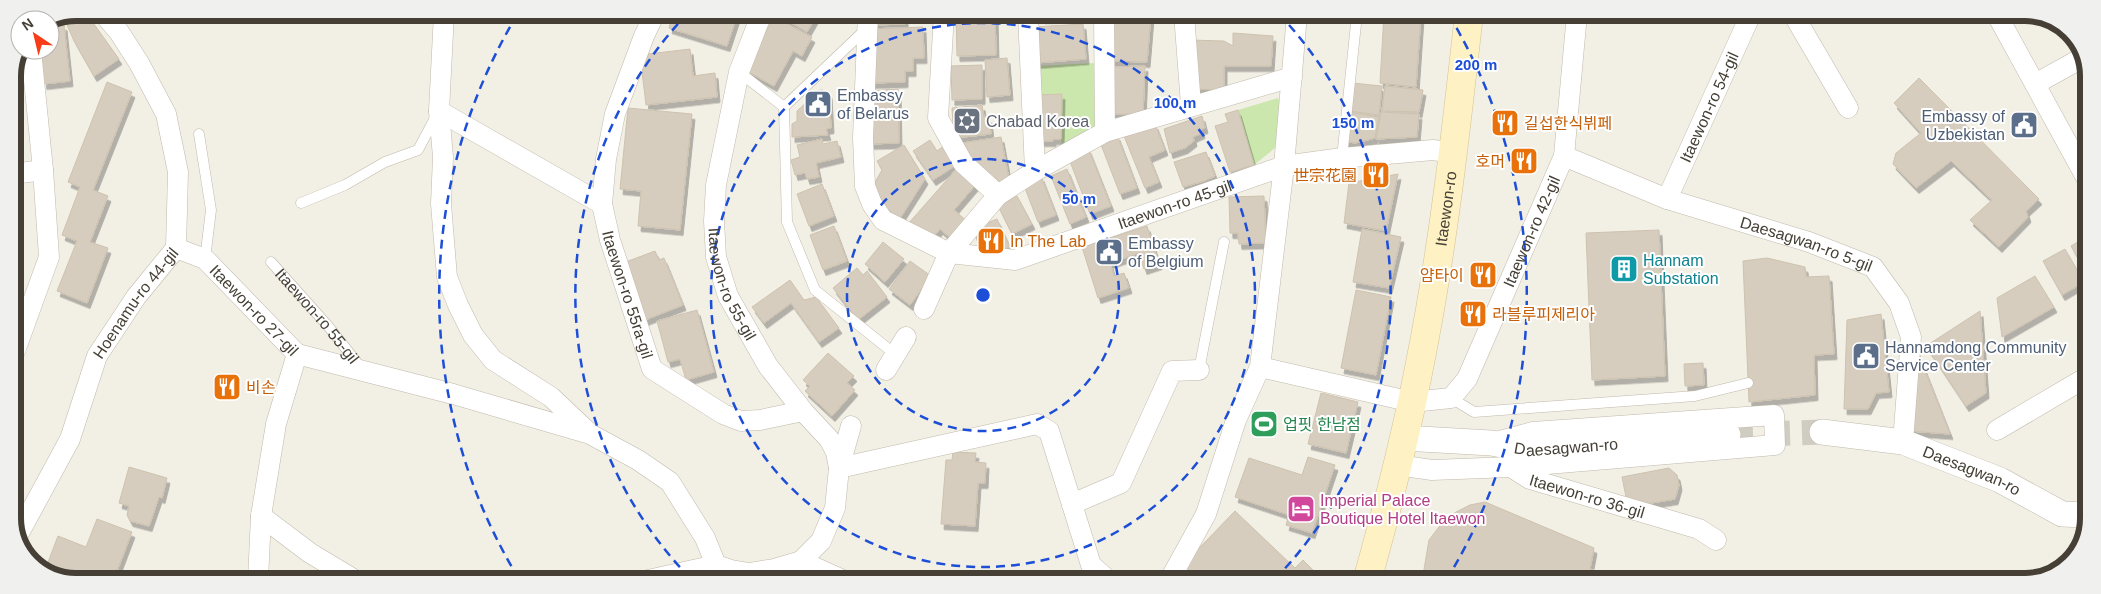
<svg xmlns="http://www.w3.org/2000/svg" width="2101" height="594" font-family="Helvetica,'Noto Sans KR',sans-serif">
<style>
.green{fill:#cce7ae}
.building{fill:#d7cdbe;stroke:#cec2ae;filter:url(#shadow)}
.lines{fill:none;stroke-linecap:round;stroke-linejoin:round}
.tertiary-tunnel{stroke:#cfccc2;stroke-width:25;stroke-dasharray:25 12;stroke-linecap:butt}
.service-casing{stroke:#c1b9ab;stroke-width:11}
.minor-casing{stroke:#c1b9ab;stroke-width:21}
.tertiary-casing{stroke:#c1b9ab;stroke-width:26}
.secondary-casing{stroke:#d2c395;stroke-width:29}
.service{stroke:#fff;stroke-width:10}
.minor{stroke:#fff;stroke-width:20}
.tertiary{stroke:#fff;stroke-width:25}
.secondary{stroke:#fef1c4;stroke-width:28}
.ring{fill:none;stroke:#1d4ed8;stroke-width:2.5;stroke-dasharray:9 6}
.labels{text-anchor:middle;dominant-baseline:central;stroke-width:4;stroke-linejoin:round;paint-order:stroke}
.service-label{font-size:16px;fill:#4e5e75;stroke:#fff;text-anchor:start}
.street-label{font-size:16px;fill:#453f35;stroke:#fff}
.worship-label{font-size:16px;fill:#5b616d;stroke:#fff;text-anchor:start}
.food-label{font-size:16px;fill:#c56008;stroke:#fff;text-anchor:start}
.culture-label{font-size:16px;fill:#0d838f;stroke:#fff;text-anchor:start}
.leisure-label{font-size:16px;fill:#27864d;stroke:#fff;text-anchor:start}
.hotel-label{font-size:16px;fill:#b23c85;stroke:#fff;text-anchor:start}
.rim{fill:none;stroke:#453f35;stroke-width:6}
.centre{fill:#1d4ed8;stroke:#fff;stroke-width:2.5}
.ring-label{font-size:15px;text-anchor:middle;font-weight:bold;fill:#1d4ed8;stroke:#fff;stroke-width:4;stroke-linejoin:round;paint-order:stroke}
</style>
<defs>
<filter id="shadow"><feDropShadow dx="3" dy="5.5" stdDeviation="0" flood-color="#0004"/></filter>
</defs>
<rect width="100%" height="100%" fill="#f2efe5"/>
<!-- green -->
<path class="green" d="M1095 63 1096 130 1062 146 1061 139 1062 94 1035 95V66Z
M1278 98 1281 107 1275 148 1254 165 1238 110Z"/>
<!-- building -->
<path class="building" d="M76 12 86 13 119 59 94 76 74 41 64 18Z
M673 13H727L737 16 727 46 669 28Z
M774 13H818L807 32Z
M873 13H905V24L873 25Z
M956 13H995L996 55 957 56Z
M1042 14H1081V17L1042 18Z
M1112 14H1151L1147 62 1111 61Z
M1384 14H1421L1416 87 1380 83Z
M774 17 812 37 802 56 793 51 774 86 745 70Z
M1083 24 1086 59 1036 63 1034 27Z
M64 25 70 81 44 84 40 50H50V26Z
M923 27 924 58H913V71H905V82L870 83 869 29Z
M1233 33 1273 36 1271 66H1224V90L1191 89 1190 40 1224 41 1233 46Z
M690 49 693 76 715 73 717 97 646 105 640 55Z
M1007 58 1010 95 987 97 985 60Z
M982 65V99L952 100 951 66Z
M1145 66 1143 114H1108L1109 67Z
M1919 78 2039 199 2026 211 2028 217 1999 247 1970 220 1992 200 1951 161 1916 188 1893 164 1896 153 1921 133 1894 103Z
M107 82 132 92 93 190 108 196 90 242 108 248 87 303 57 291 77 241 62 235 80 187 68 182Z
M1352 83 1382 86 1379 115 1349 111Z
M1385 86 1423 90 1419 112 1382 111Z
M898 89 899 143 868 144 866 91Z
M822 90 829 93 831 128 826 129 828 135 792 137V124L797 121V111L810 99 809 92Z
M1062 94 1061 139H1053V141H1036L1035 95Z
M982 105 984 117 989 118 991 134 954 138 952 108Z
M628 108 692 114 680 230 638 226 641 191 620 189Z
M1238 110 1254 165 1230 172 1215 126 1228 122 1225 114Z
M1347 112 1379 117 1375 138 1355 143 1344 141Z
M1381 112 1419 114 1417 137 1376 139Z
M1202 116 1205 128 1201 129 1202 133 1193 137 1194 141 1185 148 1170 153 1164 129Z
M1155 124 1165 150 1149 157 1159 182 1145 188 1124 136Z
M1117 135 1137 188 1120 194 1100 142Z
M1001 137 1010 185 983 179 956 144Z
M822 139 823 144 837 141 841 157 816 163 819 177 807 179 805 173 795 175 791 160 800 157 797 145Z
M930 140 937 151 945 145 958 164 933 180 913 151Z
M904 145 925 179 899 220 870 191 882 170 877 161Z
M1088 148 1111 206 1090 214 1068 156Z
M1206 152 1215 176 1204 181 1183 187 1174 162Z
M959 166 978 182 954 210 969 223 954 241 940 229 929 242 908 224Z
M1067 169 1086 217 1070 224 1051 176Z
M1398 174 1386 231 1344 223 1349 183Z
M1041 176 1056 215 1038 222 1023 183Z
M822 184 834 216 809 226 797 194Z
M1017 196 1032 224 1012 234 998 206Z
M1264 196 1266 243 1239 244 1238 233H1230L1229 197Z
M997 219 1010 247 1002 250 980 249 973 228Z
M834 226 847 261 823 270 810 235Z
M1147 226 1159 264 1144 269 1139 253 1110 263 1114 276 1124 273 1129 288 1098 298 1082 247Z
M1362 229 1401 237 1389 288 1353 282Z
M1659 230 1665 376 1592 380 1586 233Z
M2088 236 2087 275 2071 246Z
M883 242 904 259 885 282 865 264Z
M2065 249 2084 282 2062 295 2043 261Z
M655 251 659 260 664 258 683 305 640 322 623 263Z
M1767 258 1805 267 1806 277 1829 276 1834 354 1814 355 1815 395 1749 402 1743 261Z
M910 261 931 276 910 305 889 289Z
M857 268 863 275 867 271 887 297 858 320 833 288Z
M2035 276 2054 307 2002 337 1997 298Z
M790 280 804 300 816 297 839 328 819 342 791 303 764 323 752 307Z
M1356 290 1391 297 1376 375 1341 368Z
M697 310 714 372 686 380 680 359 668 362 657 321Z
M1980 311 1986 393 1966 406 1926 346Z
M1881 314 1889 392 1876 393 1868 409H1844L1847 320Z
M1916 348 1950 434 1909 431Z
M828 353 854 376 847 383 855 390 832 416 805 391 810 386 803 380Z
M1703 363 1704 385 1685 386 1684 364Z
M1321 393 1358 402 1346 453 1308 444Z
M953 452 976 453 975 462 986 463 985 483H978L975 526 941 524 946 460H952Z
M1308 457 1335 465 1312 533 1286 525 1289 515 1235 497 1249 458 1302 475Z
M129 467 167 478 162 498 159 497 149 526 130 521 127 515 129 506 119 503Z
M1669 468 1677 475 1679 485 1675 499 1628 507 1622 477Z
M1485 502 1594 548 1590 569 1612 576 1611 581H1422L1429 540 1442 523 1456 512 1470 505Z
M1235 511 1295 568 1303 560 1318 575 1315 581H1188L1178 570Z
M97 519 132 532 114 579H69L45 570 58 536 86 547Z"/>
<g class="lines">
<!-- tertiary-tunnel -->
<path class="tertiary-tunnel" d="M1728 435 1822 432"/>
<defs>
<g id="service">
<path d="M739 72 784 107 787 222 815 290 896 355"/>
<path d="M784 107 867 28"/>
<path d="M199 134 211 210 205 259"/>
<path d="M1342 158 1357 14"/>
<path d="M301 203 345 185 385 162 418 150 436 116"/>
<path id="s1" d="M271 262 328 326 362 369"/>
<path d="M1199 370 1224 242"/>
<path d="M1451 398 1474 412 1695 396 1748 383"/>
<path d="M715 580 716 565"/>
</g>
<g id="minor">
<path d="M444 13 439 111 443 157 441 204 447 277 458 305 473 335 493 360 551 397 588 432"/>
<path id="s2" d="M655 13 644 36 615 114 606 159 602 204 610 240 652 369 723 414 741 421 760 420 803 411"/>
<path id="s3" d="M762 13 739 72 716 185 714 221 716 257 728 296 768 366 803 411 829 439 836 452 839 468 835 508 821 541 801 561"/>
<path id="s4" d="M868 13 863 138 865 186 872 204 883 220 949 253 1015 260 1284 166 1342 158 1433 150 1454 153"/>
<path d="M944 13 938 118 963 163 998 195"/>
<path d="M1028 14 1035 171"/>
<path d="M1104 14 1105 132"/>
<path d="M1184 14 1191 105"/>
<path d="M1793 14 1848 108"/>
<path d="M1997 15 2088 181"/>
<path d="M2035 84 2082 58"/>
<path d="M439 111 602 204"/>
<path id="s5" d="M1564 156 1667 199 1809 242 1873 267 1899 303 1911 337 1903 442"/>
<path d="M13 174 43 170"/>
<path id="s6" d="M1667 199 1751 14"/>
<path id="s7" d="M176 248 205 259 297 354 276 424 261 516 310 553 355 580"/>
<path d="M924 309 949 253 998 195 1035 171 1105 132 1292 77"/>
<path d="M13 351H15L49 257 43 170 31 50"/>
<path d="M297 354 453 394 590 434 638 460 670 482 705 538 716 565"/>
<path id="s8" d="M1260 367 1412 402 1451 398 1467 379 1564 156 1577 14"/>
<path d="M886 370 906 337"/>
<path d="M1997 430 2087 377"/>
<path d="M1397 465 1432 470 1511 467 1775 445 1774 415 1533 432 1496 442"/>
<path id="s9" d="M1511 467 1530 479 1699 529 1716 540"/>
<path d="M839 468 1037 424 1049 431 1091 565 1109 581"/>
<path d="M839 468 851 426"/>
<path d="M1072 504 1121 483 1172 371 1199 370"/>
<path id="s10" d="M18 535 70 439 97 356 136 297 176 248 178 172 166 114 139 63 119 32 103 13"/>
<path d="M258 580 261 516"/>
<path d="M648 580 716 565 731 570 749 573 774 569 801 561 843 580"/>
<path d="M1169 581 1206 514 1236 420 1260 367 1284 166 1297 14"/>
</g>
<g id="tertiary">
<path id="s11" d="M1822 432 1903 442 2000 480 2062 514 2086 515"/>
<path id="s12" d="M1403 438 1491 443 1530 450 1728 435"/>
</g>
<g id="secondary">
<path id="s13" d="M1367 581C1387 509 1406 436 1420 363 1443 248 1456 131 1469 14"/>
</g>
</defs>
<!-- service casing -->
<use href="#service" class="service-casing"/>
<!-- minor casing -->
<use href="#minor" class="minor-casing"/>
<!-- tertiary casing -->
<use href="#tertiary" class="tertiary-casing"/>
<!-- secondary casing -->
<use href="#secondary" class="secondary-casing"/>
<!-- service -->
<use href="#service" class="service"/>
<!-- minor -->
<use href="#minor" class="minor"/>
<!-- tertiary -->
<use href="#tertiary" class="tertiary"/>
<!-- secondary -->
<use href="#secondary" class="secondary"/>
</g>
<!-- distance rings -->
<g class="ring">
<circle cx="983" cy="295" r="136"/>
<circle cx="983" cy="295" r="272"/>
<path d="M690 578A408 408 0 0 1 687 14M1279 14A408 408 0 0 1 1276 578"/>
<path d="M519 579A544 544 0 0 1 517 15M1449 15A544 544 0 0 1 1447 579"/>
</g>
<!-- icons -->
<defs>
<symbol id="civic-square" viewBox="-11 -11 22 22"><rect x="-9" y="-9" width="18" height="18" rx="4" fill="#5c6f8a" stroke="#fff"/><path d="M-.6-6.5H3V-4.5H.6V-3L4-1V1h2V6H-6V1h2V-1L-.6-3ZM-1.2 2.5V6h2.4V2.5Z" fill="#fff"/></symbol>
<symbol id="synagogue-square" viewBox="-11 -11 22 22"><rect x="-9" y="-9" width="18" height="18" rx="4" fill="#6b7280" stroke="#fff"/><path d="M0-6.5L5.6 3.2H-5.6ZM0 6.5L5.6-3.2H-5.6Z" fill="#fff"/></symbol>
<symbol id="restaurant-square" viewBox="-11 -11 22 22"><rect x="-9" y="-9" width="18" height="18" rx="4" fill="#e8710a" stroke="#fff"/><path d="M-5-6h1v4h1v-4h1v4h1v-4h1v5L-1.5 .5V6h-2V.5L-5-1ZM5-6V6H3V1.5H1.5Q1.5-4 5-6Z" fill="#fff"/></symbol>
<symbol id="building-square" viewBox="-11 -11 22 22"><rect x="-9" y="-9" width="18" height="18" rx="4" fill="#0f9aa8" stroke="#fff"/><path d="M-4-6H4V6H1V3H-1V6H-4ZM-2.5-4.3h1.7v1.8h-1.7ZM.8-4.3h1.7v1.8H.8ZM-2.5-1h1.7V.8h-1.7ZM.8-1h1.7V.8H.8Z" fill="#fff"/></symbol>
<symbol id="stadium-square" viewBox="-11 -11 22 22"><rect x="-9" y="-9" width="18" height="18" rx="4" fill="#2e9e5b" stroke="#fff"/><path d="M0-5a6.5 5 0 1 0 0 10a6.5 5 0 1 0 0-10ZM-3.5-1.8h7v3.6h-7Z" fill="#fff"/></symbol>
<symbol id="hotel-square" viewBox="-11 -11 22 22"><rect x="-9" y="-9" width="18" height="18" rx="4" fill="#d1479c" stroke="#fff"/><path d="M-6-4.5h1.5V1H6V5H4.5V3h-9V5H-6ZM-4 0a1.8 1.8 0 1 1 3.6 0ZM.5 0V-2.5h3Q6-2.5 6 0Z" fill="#fff"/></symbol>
</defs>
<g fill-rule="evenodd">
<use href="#civic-square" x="802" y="88" width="32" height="32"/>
<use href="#synagogue-square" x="951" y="105" width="32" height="32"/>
<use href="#restaurant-square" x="1489" y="107" width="32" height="32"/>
<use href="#civic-square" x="2008" y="109" width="32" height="32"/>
<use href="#restaurant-square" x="1508" y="145" width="32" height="32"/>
<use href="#restaurant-square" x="1360" y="159" width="32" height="32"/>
<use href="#restaurant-square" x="975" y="225" width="32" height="32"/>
<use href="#civic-square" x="1093" y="236" width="32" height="32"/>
<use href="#building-square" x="1608" y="253" width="32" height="32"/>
<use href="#restaurant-square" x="1467" y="259" width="32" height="32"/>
<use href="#restaurant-square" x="1457" y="298" width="32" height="32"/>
<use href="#civic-square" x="1850" y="340" width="32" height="32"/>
<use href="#restaurant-square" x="211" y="371" width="32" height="32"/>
<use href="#stadium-square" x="1248" y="408" width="32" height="32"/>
<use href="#hotel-square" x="1285" y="493" width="32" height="32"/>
</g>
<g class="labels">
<!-- service labels -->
<g class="service-label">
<text x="837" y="95">Embassy<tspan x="837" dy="18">of Belarus</tspan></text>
<text x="2005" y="116" text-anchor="end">Embassy of<tspan x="2005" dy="18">Uzbekistan</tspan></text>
<text x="1128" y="243">Embassy<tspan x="1128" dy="18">of Belgium</tspan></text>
<text x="1885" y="347">Hannamdong Community<tspan x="1885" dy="18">Service Center</tspan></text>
</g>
<!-- street labels -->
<g class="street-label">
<text stroke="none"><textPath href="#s6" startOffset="101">Itaewon-ro 54-gil</textPath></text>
<text stroke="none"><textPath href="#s4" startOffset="521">Itaewon-ro 45-gil</textPath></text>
<text stroke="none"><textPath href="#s13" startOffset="381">Itaewon-ro</textPath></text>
<text stroke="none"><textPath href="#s8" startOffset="381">Itaewon-ro 42-gil</textPath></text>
<text stroke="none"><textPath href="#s5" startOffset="258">Daesagwan-ro 5-gil</textPath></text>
<text stroke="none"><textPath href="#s3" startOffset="281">Itaewon-ro 55-gil</textPath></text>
<text stroke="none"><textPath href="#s2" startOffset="294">Itaewon-ro 55ra-gil</textPath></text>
<text stroke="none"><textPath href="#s10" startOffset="262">Hoenamu-ro 44-gil</textPath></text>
<text stroke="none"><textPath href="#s7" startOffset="102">Itaewon-ro 27-gil</textPath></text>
<text stroke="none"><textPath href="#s1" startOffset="71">Itaewon-ro 55-gil</textPath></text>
<text stroke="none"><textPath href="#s12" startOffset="164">Daesagwan-ro</textPath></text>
<text stroke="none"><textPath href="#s11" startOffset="156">Daesagwan-ro</textPath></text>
<text stroke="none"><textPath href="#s9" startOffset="82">Itaewon-ro 36-gil</textPath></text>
</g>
<!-- worship labels -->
<g class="worship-label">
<text x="986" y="121">Chabad Korea</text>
</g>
<!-- food labels -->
<g class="food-label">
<text x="1524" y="123">길섭한식뷔페</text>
<text x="1505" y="161" text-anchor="end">호머</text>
<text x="1357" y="175" text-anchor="end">世宗花園</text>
<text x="1010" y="241">In The Lab</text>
<text x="1464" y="275" text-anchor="end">얌타이</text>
<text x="1492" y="314">라블루피제리아</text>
<text x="246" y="387">비손</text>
</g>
<!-- culture labels -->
<g class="culture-label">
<text x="1643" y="260">Hannam<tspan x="1643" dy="18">Substation</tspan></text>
</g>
<!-- leisure labels -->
<g class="leisure-label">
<text x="1283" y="424">업핏 한남점</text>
</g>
<!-- hotel labels -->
<g class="hotel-label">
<text x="1320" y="500">Imperial Palace<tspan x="1320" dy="18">Boutique Hotel Itaewon</tspan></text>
</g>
</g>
<!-- crop -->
<path d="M0 0H2101V594H0ZM76 21H2025A55 55 0 0 1 2080 76V518A55 55 0 0 1 2025 573H76A55 55 0 0 1 21 518V76A55 55 0 0 1 76 21Z" fill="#f0f0ef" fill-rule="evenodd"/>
<path class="rim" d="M76 21H2025A55 55 0 0 1 2080 76V518A55 55 0 0 1 2025 573H76A55 55 0 0 1 21 518V76A55 55 0 0 1 76 21Z"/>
<circle cx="983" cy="295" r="8" class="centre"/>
<g class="ring-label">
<text x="1476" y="70">200 m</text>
<text x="1175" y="108">100 m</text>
<text x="1353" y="128">150 m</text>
<text x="1079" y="204">50 m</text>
</g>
<!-- north arrow -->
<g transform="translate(35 35) rotate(325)"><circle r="24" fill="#ffffff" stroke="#b5b2ae"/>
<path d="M0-4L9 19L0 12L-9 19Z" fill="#f73c17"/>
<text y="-8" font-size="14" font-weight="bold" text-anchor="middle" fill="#453f35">N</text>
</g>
</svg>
